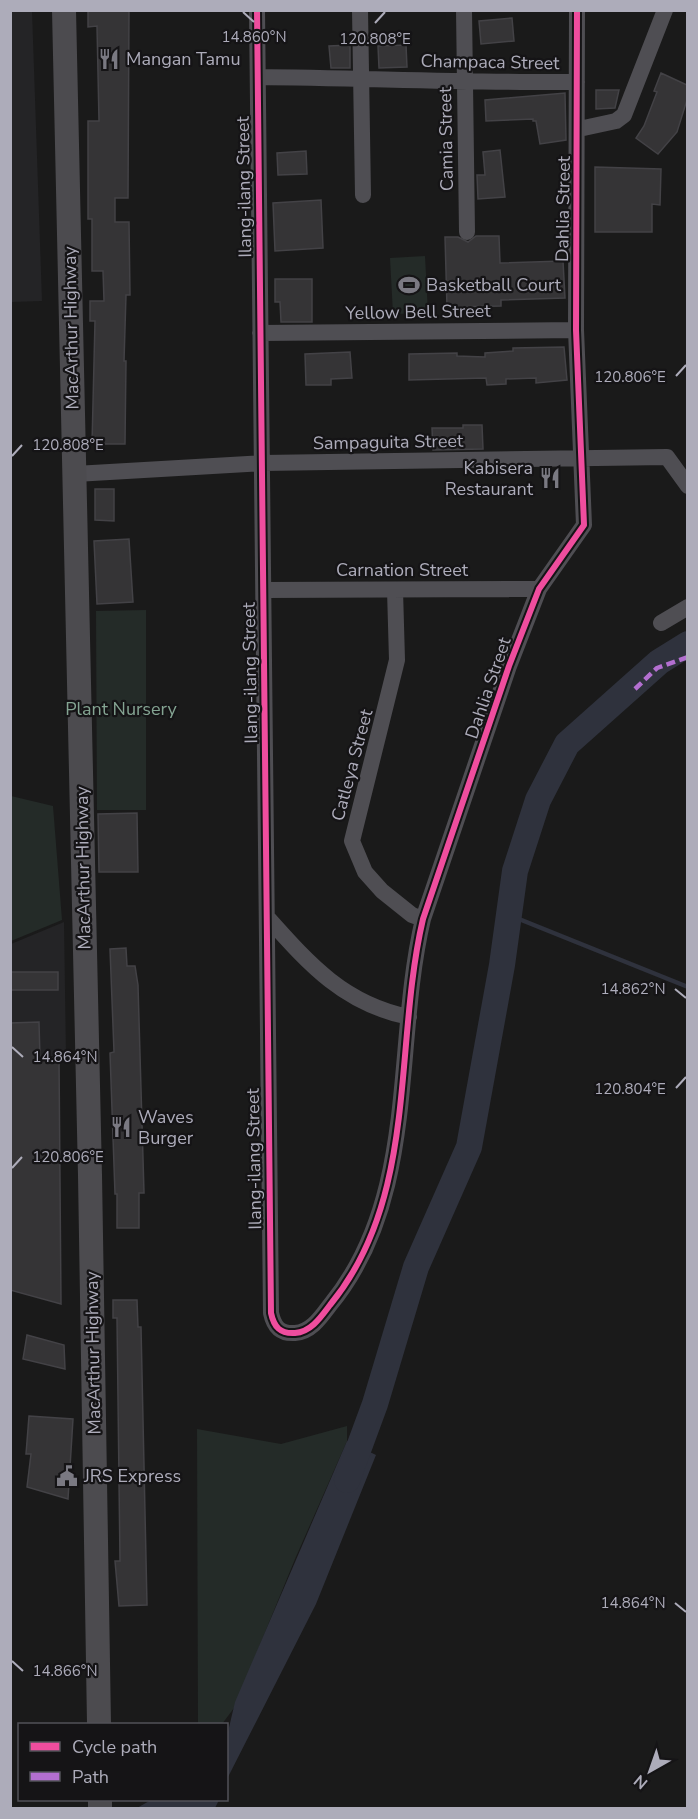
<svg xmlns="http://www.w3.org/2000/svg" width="698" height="1819" font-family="'Nunito Sans',sans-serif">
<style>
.built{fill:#242426}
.green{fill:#242b28}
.water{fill:#2f323d}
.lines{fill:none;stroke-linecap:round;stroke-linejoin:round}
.stream{stroke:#2f323d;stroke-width:4.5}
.river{stroke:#2f323d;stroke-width:26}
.building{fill:#353436;stroke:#434246;stroke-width:1.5}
.minor{stroke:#4f4e53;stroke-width:16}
.highway{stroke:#4c4b4f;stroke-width:24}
.quiet{stroke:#b36fd0;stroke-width:4.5;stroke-dasharray:9 4.5;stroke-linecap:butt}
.cycleway-casing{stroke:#151416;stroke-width:10}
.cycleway{stroke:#ef4d9e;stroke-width:6}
.ticks{fill:none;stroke:#adacba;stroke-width:2}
.labels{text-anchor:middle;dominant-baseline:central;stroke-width:4.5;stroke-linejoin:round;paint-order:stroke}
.poi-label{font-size:18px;fill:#adacba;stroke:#151416;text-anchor:start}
.street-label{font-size:18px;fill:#adacba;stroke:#151416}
.park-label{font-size:18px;fill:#84a492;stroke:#151416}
.ticks-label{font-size:15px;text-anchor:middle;fill:#adacba;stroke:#151416;stroke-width:4.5;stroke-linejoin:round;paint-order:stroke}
</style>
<rect width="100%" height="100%" fill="#1a1a1a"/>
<!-- built -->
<path class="built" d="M10 11H32L42 301 11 302Z
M64 922 66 1056 11 1057V944Z"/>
<!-- green -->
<path class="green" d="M425 256 428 313 393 314 390 258Z
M146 610V810H97L96 611Z
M11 796 53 806 62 920 11 941Z
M347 1426V1441L295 1559 234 1708 222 1724H198L197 1429 281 1444Z"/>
<!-- water -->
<path class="water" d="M347 1441 376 1455 316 1604 227 1779V1736L235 1702Z
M151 1800H219L215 1808H137Z"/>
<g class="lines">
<!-- stream -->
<path class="stream" d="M509 915 688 987"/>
<!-- river -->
<path class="river" d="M347 1480 375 1404 416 1267 469 1147 502 965 515 871 538 800 567 744 659 662 688 644"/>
</g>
<!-- building -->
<path class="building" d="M88 10H129L128 198H115V222H129L130 295H126L124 361H126L125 444H92L95 321H90V301H104L103 271H92V219H88V121H99L97 26 88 27Z
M512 18 514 41 481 44 479 21Z
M350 45V68H331L329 46Z
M406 45 407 67 379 68 378 46Z
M661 73 687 85V100L677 132 658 154 636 138 644 126 657 92 654 91Z
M596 90H619L615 108 596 109Z
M565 93 566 140 540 144 536 121H533V119L486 121 485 100Z
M500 150 505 197 478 199 477 175H485L483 152Z
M306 151 307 174 278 175 277 153Z
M595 167 661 169 660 205 652 204V232H595Z
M321 200 323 248 275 251 273 203Z
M476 236H499L500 263 563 261 565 298 501 300V306L447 307 445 237H458L468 242Z
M275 279H312V322H281L280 302H275Z
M564 347 567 380 536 383V378L506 379V384L487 385 486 378 409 380V354L457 353V356L485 357V353L513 351V348Z
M350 352 352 378 331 379V385H306L305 354Z
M463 425H482L483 449 433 450 432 428H463Z
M95 489H114V521L95 520Z
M129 539 133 602 97 604 94 541Z
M137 813 138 872H99L98 814Z
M126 948 127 966H135L138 985 144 1193H139V1228H117V1194H115L110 1053 114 1052 110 949Z
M10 972H58V990H10Z
M39 1022 40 1058H59L61 1304 10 1290V1023Z
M113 1300H137L138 1327H141L147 1605 119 1606 115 1561H120L117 1318H113Z
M27 1335 64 1345 65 1369 23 1359Z
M29 1416 73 1419 68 1499 27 1487 31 1454H26Z"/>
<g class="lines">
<!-- minor -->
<path class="minor" d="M257 10 271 1313C274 1327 280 1334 295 1333 311 1332 321 1317 330 1305 419 1197 393 1047 423 919L509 666 539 589 584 525 576 330 577 10
M360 10 363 195
M464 10 467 232
M258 77C364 78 471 83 577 82
M579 129 616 121 624 115 665 10
M260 333 576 330
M75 474 263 463 667 457 688 486
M264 590 539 589
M395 590 397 660 352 841 365 872 382 891 412 915 423 919
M661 623 688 607
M267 917C309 964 344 1004 409 1017"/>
<!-- highway -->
<path class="highway" d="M64 10 90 1175 99 1724
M100 1800V1808"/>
<!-- quiet -->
<path class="quiet" d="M635 689 657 668 688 657"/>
<defs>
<path id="cycleway" d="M257 10 271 1313C274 1327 280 1334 295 1333 311 1332 321 1317 330 1305 419 1197 393 1047 423 919L509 666 539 589 584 525 576 330 577 10"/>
</defs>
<!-- cycleway casing -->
<use href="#cycleway" class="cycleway-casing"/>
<!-- cycleway -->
<use href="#cycleway" class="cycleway"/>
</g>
<!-- ticks -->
<path class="ticks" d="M243 12 254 22M375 23 385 12M676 376 686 365M12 456 22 445M675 989 686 998M12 1047 23 1057M676 1088 686 1077M12 1168 22 1157M675 1603 686 1612M12 1661 23 1671"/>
<!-- icons -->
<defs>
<symbol id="restaurant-bare" viewBox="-9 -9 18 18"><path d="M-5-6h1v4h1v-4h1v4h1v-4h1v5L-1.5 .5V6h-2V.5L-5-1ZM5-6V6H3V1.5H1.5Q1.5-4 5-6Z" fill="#7a7982" stroke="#151416" stroke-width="2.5" paint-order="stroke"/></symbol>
<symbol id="stadium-bare" viewBox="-9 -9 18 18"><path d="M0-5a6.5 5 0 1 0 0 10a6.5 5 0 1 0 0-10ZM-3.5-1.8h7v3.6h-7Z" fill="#7a7982" stroke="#151416" stroke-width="2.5" paint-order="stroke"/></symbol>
<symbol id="civic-bare" viewBox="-9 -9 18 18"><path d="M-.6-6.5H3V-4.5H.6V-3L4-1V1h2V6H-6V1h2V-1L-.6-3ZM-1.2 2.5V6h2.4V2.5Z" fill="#7a7982" stroke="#151416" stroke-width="2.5" paint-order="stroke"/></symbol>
</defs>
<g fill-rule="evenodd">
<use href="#restaurant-bare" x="94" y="44" width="30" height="30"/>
<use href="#stadium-bare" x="394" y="270" width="30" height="30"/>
<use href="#restaurant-bare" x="535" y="463" width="30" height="30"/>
<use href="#restaurant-bare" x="106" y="1112" width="30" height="30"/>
<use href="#civic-bare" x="52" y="1461" width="30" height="30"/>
</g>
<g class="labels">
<!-- poi labels -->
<g class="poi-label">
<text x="126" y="59">Mangan Tamu</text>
<text x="426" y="285">Basketball Court</text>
<text x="533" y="468" text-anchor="end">Kabisera<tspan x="533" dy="21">Restaurant</tspan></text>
<text x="138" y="1117">Waves<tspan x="138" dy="21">Burger</tspan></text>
<text x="84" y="1476">JRS Express</text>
</g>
<!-- street labels -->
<g class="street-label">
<text transform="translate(490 62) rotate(1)">Champaca Street</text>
<text transform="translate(446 139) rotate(-91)">Camia Street</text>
<text transform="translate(244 187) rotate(-91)">Ilang-ilang Street</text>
<text transform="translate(563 209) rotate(-89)">Dahlia Street</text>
<text transform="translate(418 312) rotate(-1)">Yellow Bell Street</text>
<text transform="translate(71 328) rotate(-91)">MacArthur Highway</text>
<text transform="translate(388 442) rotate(-1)">Sampaguita Street</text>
<text x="402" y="570">Carnation Street</text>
<text transform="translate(250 673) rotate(-91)">Ilang-ilang Street</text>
<text transform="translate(488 688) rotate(-71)">Dahlia Street</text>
<text transform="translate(352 765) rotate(-75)">Catleya Street</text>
<text transform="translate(83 868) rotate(-91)">MacArthur Highway</text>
<text transform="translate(254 1159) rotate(-91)">Ilang-ilang Street</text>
<text transform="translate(93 1353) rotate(-91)">MacArthur Highway</text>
</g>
<!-- park labels -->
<g class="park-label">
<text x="121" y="709">Plant Nursery</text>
</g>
</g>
<g class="ticks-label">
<text x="254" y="42">14.860°N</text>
<text x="375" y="44">120.808°E</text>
<text x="630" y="382">120.806°E</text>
<text x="68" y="450">120.808°E</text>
<text x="633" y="994">14.862°N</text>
<text x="65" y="1062">14.864°N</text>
<text x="630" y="1094">120.804°E</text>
<text x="68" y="1162">120.806°E</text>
<text x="633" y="1608">14.864°N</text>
<text x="65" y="1676">14.866°N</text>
</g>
<!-- border -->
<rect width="698" height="1819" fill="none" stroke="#adacba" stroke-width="24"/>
<!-- legend -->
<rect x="18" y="1723" width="210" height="78" fill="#151416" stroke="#525158" stroke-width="1.5"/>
<rect x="30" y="1742" width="30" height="9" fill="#ef4d9e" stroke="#525158" stroke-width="1.5"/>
<text x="72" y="1753" font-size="18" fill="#adacba">Cycle path</text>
<rect x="30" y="1772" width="30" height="9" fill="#b36fd0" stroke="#525158" stroke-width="1.5"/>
<text x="72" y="1783" font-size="18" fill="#adacba">Path</text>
<!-- north arrow -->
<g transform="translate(650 1771) rotate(220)" stroke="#151416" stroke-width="4.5" paint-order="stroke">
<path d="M0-4.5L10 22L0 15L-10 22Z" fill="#adacba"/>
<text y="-9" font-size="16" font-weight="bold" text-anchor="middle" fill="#adacba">N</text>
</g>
</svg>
